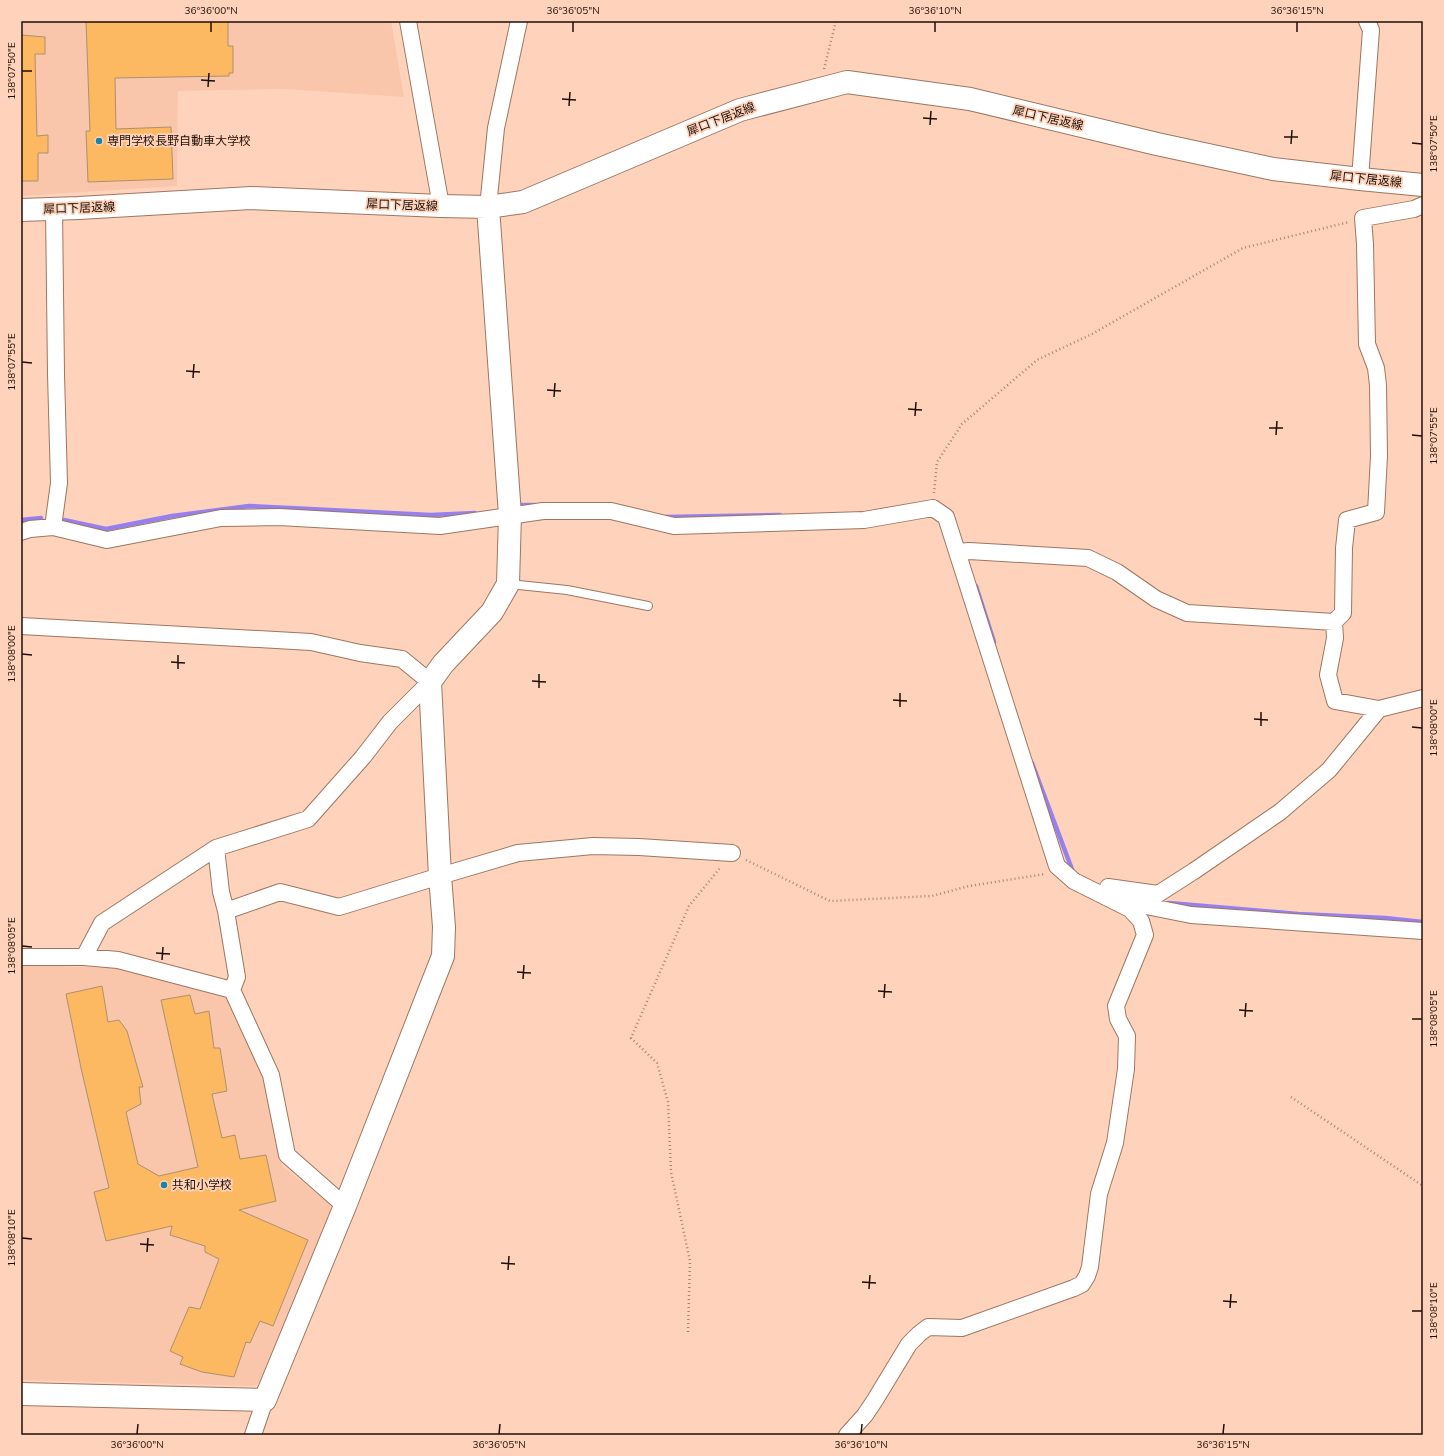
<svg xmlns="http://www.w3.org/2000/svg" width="1444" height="1456" font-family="'Nunito Sans','Noto Sans JP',sans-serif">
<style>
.built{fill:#f9c6ab}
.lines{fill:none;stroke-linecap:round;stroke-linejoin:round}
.stream{stroke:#9680f0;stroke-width:4.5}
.building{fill:#fdb862;stroke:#ad906e}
.lane-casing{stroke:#9d7660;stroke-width:10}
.street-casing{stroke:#9d7660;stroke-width:18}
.secondary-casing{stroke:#9d7660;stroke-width:24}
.path{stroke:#a68574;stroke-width:2.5;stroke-dasharray:1 3;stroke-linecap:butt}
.lane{stroke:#fff;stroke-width:8}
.street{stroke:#fff;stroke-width:16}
.secondary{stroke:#fff;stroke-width:22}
.ticks{fill:none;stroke:#1e0f07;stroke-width:1.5}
.poi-dot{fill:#1883ab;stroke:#ffd3bb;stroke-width:1.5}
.labels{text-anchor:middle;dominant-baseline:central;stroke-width:3.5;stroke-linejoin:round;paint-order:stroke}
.street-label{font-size:12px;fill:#1e0f07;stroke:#ffd3bb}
.poi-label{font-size:12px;fill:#1e0f07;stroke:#ffd3bb;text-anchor:start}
.neatline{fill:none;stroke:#1e0f07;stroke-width:1.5}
.ticks-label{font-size:10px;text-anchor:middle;fill:#1e0f07}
</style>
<rect width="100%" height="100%" fill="#ffd3bb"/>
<!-- built -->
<path class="built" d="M21 21H391L404 97 284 89 178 91 177 186 21 196Z
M21 965 116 968 228 998 263 1072 282 1166 330 1204 333 1217 265 1380 254 1386 21 1380Z"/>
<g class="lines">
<!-- stream -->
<path class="stream" d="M517 505H535
M665 517 780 515
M21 520 41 518
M64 520 106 529 172 516 249 506 431 515 475 513
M976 586 994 642
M1032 763 1073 872
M1169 903 1298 914 1385 918 1423 922"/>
</g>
<!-- building -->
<path class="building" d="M86 21H228V46H233V73H229V76L115 78 116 129 171 127 173 179 88 182 86 131H90Z
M21 35 45 37V54H35L37 136 48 135V153H38V181H21Z
M102 986 108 1022 119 1020 127 1031 143 1087H139L141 1104 126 1112 138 1164 159 1176 198 1167 161 1000 190 995 195 1014 209 1011 214 1048H220L227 1091 212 1094 222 1138 235 1135 240 1159 266 1155 276 1201 239 1210 308 1240 273 1326 260 1321 250 1343 246 1342 234 1377 202 1372 180 1364 183 1357 170 1351 189 1307 200 1309 219 1259 205 1252V1246L170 1235 172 1226 106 1241 94 1192 109 1188 81 1068 66 994Z"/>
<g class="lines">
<defs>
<path id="lane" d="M509 584 567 590 648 606"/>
<path id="street" d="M408 21 441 206
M1360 179 1371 30 1367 21
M488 207 496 128 519 21
M54 209 56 374 59 483 53 527 107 540 221 518 279 517 440 526 543 511H611L674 526 864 520 933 508 946 517 1057 866 1074 881 1130 909 1141 921 1145 935 1116 1006 1118 1019 1127 1036 1126 1069 1115 1143 1099 1194 1090 1267 1087 1276 1082 1284 1074 1288 962 1328 928 1327 919 1334 909 1344 875 1400 865 1415 847 1435
M21 532 30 529 53 527
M958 552 969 551 1088 558 1117 572 1156 599 1187 613 1334 622 1343 613 1344 548 1347 520 1376 512 1379 456 1378 385 1376 368 1367 344 1365 244 1363 218 1414 209 1423 205
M1334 622 1335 638 1328 675 1335 701 1379 709 1423 698
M21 626 311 642 360 653 402 659 430 682 390 722 363 757 308 819 216 848 102 923 84 957
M216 848 221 892 226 911 237 977 232 990
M1106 897 1108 887 1158 894 1194 871 1280 812 1329 770 1379 709
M1121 901 1191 915 1423 931
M226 911 280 892 339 907 440 876 518 853 593 846 639 847 732 853
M21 957H84L118 960 232 990 271 1075 287 1155 345 1206
M253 1435 265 1400"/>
<path id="secondary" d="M21 210 79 208 251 198 441 206 488 207 523 202 740 110 847 82 970 99 1157 144 1273 169 1360 179 1423 185
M21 1394 265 1400 345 1206 443 956 444 927 440 876 430 682 443 664 492 612 508 584 510 515 488 207"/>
</defs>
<!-- lane casing -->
<use href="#lane" class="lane-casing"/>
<!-- street casing -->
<use href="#street" class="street-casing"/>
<!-- secondary casing -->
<use href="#secondary" class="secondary-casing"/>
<!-- path -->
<path class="path" d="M824 69 836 21
M934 493 937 462 962 424 1037 360 1092 334 1243 248 1349 222
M746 860 830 901 932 896 969 886 1045 874
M1291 1097 1423 1186
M688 1332 690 1261 671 1172 668 1102 657 1063 631 1038 689 906 720 868"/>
<!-- lane -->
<use href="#lane" class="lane"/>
<!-- street -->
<use href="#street" class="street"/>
<!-- secondary -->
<use href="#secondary" class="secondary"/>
</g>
<!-- ticks -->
<path class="ticks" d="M211 32V22M573 32V22M935 32V22M1297 32V22M22 71H32M201 80 215 81M208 87 209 73M562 99 576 100M569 106 570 92M923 118 937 119M930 125 931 111M1284 137H1298M1412 143 1422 144M1291 144 1292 130M22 362 32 363M186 371 200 372M193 378 194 364M547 390 561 391M554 397 555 383M908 409 922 410M915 416 916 402M1269 428H1283M1276 435 1277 421M1412 435 1422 436M22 654 32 655M171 662 185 663M178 669V655M532 681 546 682M539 688V674M893 700 907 701M900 707V693M1254 719 1268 720M1261 726V712M1412 727 1422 728M22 946 32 947M156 953 170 954M162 960 163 947M517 972 531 973M523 979 524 965M878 991 892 992M884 998 885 984M1239 1010 1253 1011M1245 1017 1246 1003M1412 1019H1422M22 1238 32 1239M140 1244 154 1245M147 1252 148 1238M501 1263 515 1264M508 1270 509 1256M862 1282 876 1283M869 1289 870 1275M1223 1301 1237 1302M1230 1308 1231 1294M1412 1311H1422M137 1434 138 1424M499 1434 500 1424M861 1434 862 1424M1223 1434 1224 1424"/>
<!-- markers -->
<g class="poi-dot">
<circle cx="99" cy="141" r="4"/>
<circle cx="164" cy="1185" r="4"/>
</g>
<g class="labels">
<!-- street labels -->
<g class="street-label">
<text transform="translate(1048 118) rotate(13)">犀口下居返線</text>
<text transform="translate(721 119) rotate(-21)">犀口下居返線</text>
<text transform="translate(1366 179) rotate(6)">犀口下居返線</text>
<text transform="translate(402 205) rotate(2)">犀口下居返線</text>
<text transform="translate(79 208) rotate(-2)">犀口下居返線</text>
</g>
<!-- poi labels -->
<g class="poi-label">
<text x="107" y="141">専門学校長野自動車大学校</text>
<text x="172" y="1185">共和小学校</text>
</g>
</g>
<!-- border -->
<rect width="1444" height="1456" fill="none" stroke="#ffd3bb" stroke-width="44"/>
<rect x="22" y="22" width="1400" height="1412" class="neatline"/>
<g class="ticks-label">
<text x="211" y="14">36°36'00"N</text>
<text x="573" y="14">36°36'05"N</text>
<text x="935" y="14">36°36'10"N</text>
<text x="1297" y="14">36°36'15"N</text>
<text transform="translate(11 71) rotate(-90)" y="4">138°07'50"E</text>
<text transform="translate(1433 144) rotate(-90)" y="4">138°07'50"E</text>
<text transform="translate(11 362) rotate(-90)" y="4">138°07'55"E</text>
<text transform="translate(1433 436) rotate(-90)" y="4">138°07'55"E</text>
<text transform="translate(11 654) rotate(-90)" y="4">138°08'00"E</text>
<text transform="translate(1433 728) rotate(-90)" y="4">138°08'00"E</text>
<text transform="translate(11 946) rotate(-90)" y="4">138°08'05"E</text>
<text transform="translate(1433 1019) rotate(-90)" y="4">138°08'05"E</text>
<text transform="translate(11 1238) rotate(-90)" y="4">138°08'10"E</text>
<text transform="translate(1433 1311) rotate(-90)" y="4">138°08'10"E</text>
<text x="137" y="1448">36°36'00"N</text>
<text x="499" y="1448">36°36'05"N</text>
<text x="861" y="1448">36°36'10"N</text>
<text x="1223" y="1448">36°36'15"N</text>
</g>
</svg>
